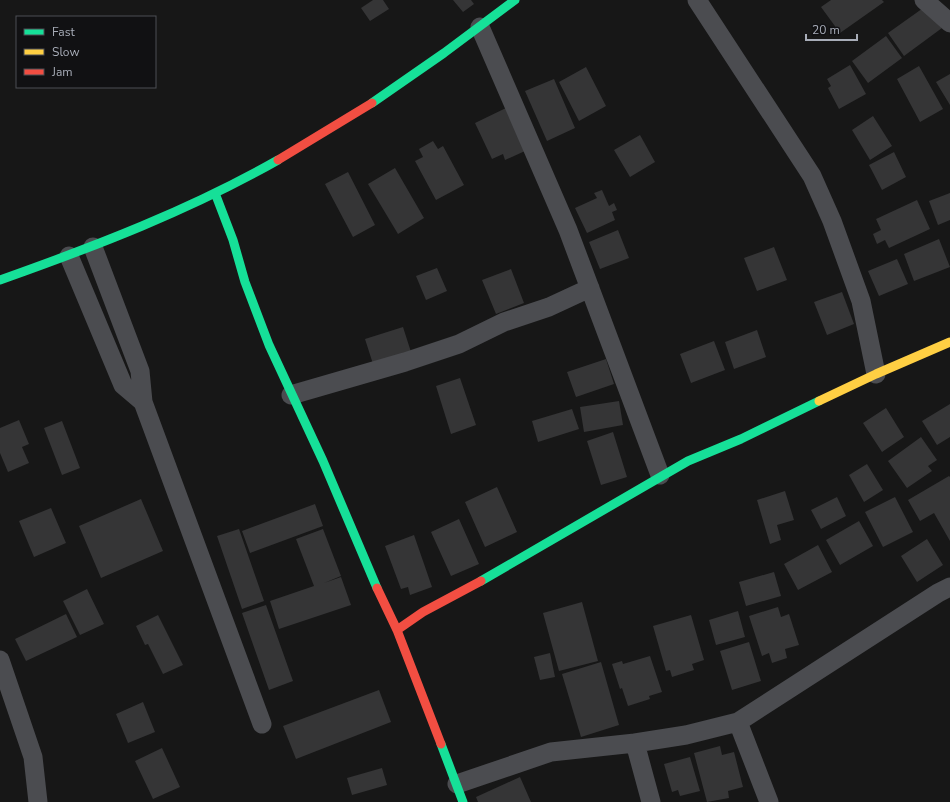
<svg xmlns="http://www.w3.org/2000/svg" width="950" height="802" font-family="'Nunito Sans',sans-serif">
<style>
.building{fill:#353536}
.lines{fill:none;stroke-linecap:round;stroke-linejoin:round}
.street{stroke:#4b4c50;stroke-width:19}
.fast{stroke:#16e098;stroke-width:9}
.slow{stroke:#ffcf43;stroke-width:9}
.jam{stroke:#f24e42;stroke-width:9}
</style>
<rect width="100%" height="100%" fill="#171717"/>
<!-- building -->
<path class="building" d="M373 0H383L389 9 370 21 361 8Z
M453 0H471L474 4 463 12Z
M831 0H882L884 2 840 33 821 7Z
M926 6 942 28 904 56 888 33Z
M886 36 902 58 868 83 852 61Z
M850 65 866 94 839 109 828 88 831 86 827 79Z
M919 66 943 109 920 122 897 79Z
M586 67 606 106 579 121 559 82Z
M950 74V105L936 82Z
M554 79 575 128 547 141 525 91Z
M506 108 525 151 505 160 503 154 492 159 475 123Z
M873 116 892 146 870 160 852 130Z
M640 135 655 162 630 177 614 150Z
M433 141 438 149 443 146 464 185 436 200 415 161 423 157 419 149Z
M894 152 906 177 882 190 869 165Z
M395 168 424 218 398 234 368 184Z
M348 172 375 225 353 237 325 184Z
M602 190 609 206 614 203 617 210 612 212 615 220 587 233 575 208 597 198 594 193Z
M950 193V220L938 225 929 201Z
M917 200 930 229 889 248 885 240 877 244 873 234 881 230 876 219Z
M618 230 629 258 600 269 589 242Z
M939 239 950 267 914 281 904 254Z
M774 247 787 280 757 291 744 258Z
M897 259 908 284 879 296 868 271Z
M437 268 447 291 426 300 416 276Z
M511 269 524 303 496 314 482 280Z
M842 292 854 324 827 335 814 302Z
M403 327 411 352 373 364 365 339Z
M757 330 766 357 734 369 725 342Z
M714 341 725 370 691 383 680 354Z
M606 359 614 384 576 397 567 372Z
M460 378 476 425 451 434 436 386Z
M619 401 623 425 584 432 580 407Z
M950 404V437L937 445 922 421Z
M886 408 904 437 882 452 863 423Z
M572 409 579 429 538 442 532 421Z
M19 420 29 444 22 447 29 463 8 472 0 453V428Z
M62 421 80 468 62 475 44 428Z
M613 432 627 477 601 485 587 441Z
M921 437 937 460 928 466 932 471 907 488 888 461Z
M867 464 883 490 864 502 849 475Z
M949 476 950 477V541L934 513 920 521 908 500Z
M497 487 517 532 485 547 465 502Z
M785 491 794 520 777 525 781 540 770 544 757 500Z
M837 497 846 516 821 529 811 510Z
M895 497 913 532 883 547 865 512Z
M141 499 163 551 101 578 79 526Z
M315 504 323 526 250 553 242 531Z
M51 508 66 543 34 557 19 521Z
M459 519 479 564 451 576 431 532Z
M859 521 873 546 840 565 826 540Z
M239 529 264 601 242 609 217 536Z
M323 529 341 576 324 583 341 577 351 605 279 629 270 601 314 586 296 539Z
M414 535 432 587 410 595 408 587 401 589 385 546Z
M927 539 943 565 917 582 901 556Z
M818 545 832 572 798 590 784 564Z
M774 572 781 596 746 606 739 582Z
M87 589 104 624 80 635 63 601Z
M582 602 598 661 559 671 543 613Z
M266 605 293 681 269 690 242 613Z
M778 607 781 617 789 614 799 645 785 649 787 658 772 663 769 653 762 656 749 616Z
M738 611 745 637 716 645 709 620Z
M66 614 77 637 26 661 15 639Z
M158 615 183 665 163 674 148 644 145 645 136 626Z
M691 615 704 660 692 664 694 670 672 677 670 670 666 671 653 626Z
M749 642 761 681 732 690 720 651Z
M550 653 555 677 540 680 534 657Z
M650 656 662 692 649 696 650 699 628 706 622 688 620 689 612 664 622 661 623 664Z
M601 662 619 725 581 737 562 674Z
M379 690 391 722 296 759 283 726Z
M143 702 155 732 128 743 116 714Z
M720 746 722 755 734 752 743 787 728 791 729 798 707 802 694 753Z
M162 748 180 787 153 799 135 761Z
M690 757 700 791 680 796 678 790 672 792 664 764Z
M382 768 387 785 352 795 347 778Z
M520 777 531 802H478L476 797Z"/>
<g class="lines">
<!-- street -->
<path class="street" d="M697 0 812 176 832 221 861 301 876 374
M924 0 950 23
M480 27 568 230 660 475
M93 247 140 371 143 402 262 724
M69 256 123 385 143 402
M291 395 405 362 459 344 504 322 549 307 590 288
M0 660 33 757 38 802
M738 722 769 802
M635 743 686 735 738 722 938 593 950 587
M457 784 551 752 635 743 651 802"/>
<!-- fast -->
<path class="fast" d="M372 103 444 53 515 0
M215 193 233 240 245 282 269 345 323 461 377 588
M0 280C96 246 190 210 278 160
M481 581 688 461 741 439 819 401
M441 744 463 802"/>
<!-- slow -->
<path class="slow" d="M819 401 876 374 950 342"/>
<!-- jam -->
<path class="jam" d="M278 160 372 103
M377 588 397 630 441 744
M397 630 423 612 481 581"/>
</g>
<!-- legend -->
<rect x="16" y="16" width="140" height="72" fill="#111113" stroke="#4d4f55"/>
<rect x="24" y="29" width="20" height="6" fill="#16e098" stroke="#4d4f55"/>
<text x="52" y="36" font-size="12" fill="#a8adb8">Fast</text>
<rect x="24" y="49" width="20" height="6" fill="#ffcf43" stroke="#4d4f55"/>
<text x="52" y="56" font-size="12" fill="#a8adb8">Slow</text>
<rect x="24" y="69" width="20" height="6" fill="#f24e42" stroke="#4d4f55"/>
<text x="52" y="76" font-size="12" fill="#a8adb8">Jam</text>
<!-- scale -->
<path d="M806 34v6h51v-6" fill="none" stroke="#a8adb8" stroke-width="2"/>
<text x="812" y="34" font-size="12" fill="#a8adb8" stroke="#111113" stroke-width="3" paint-order="stroke">20 m</text>
</svg>
